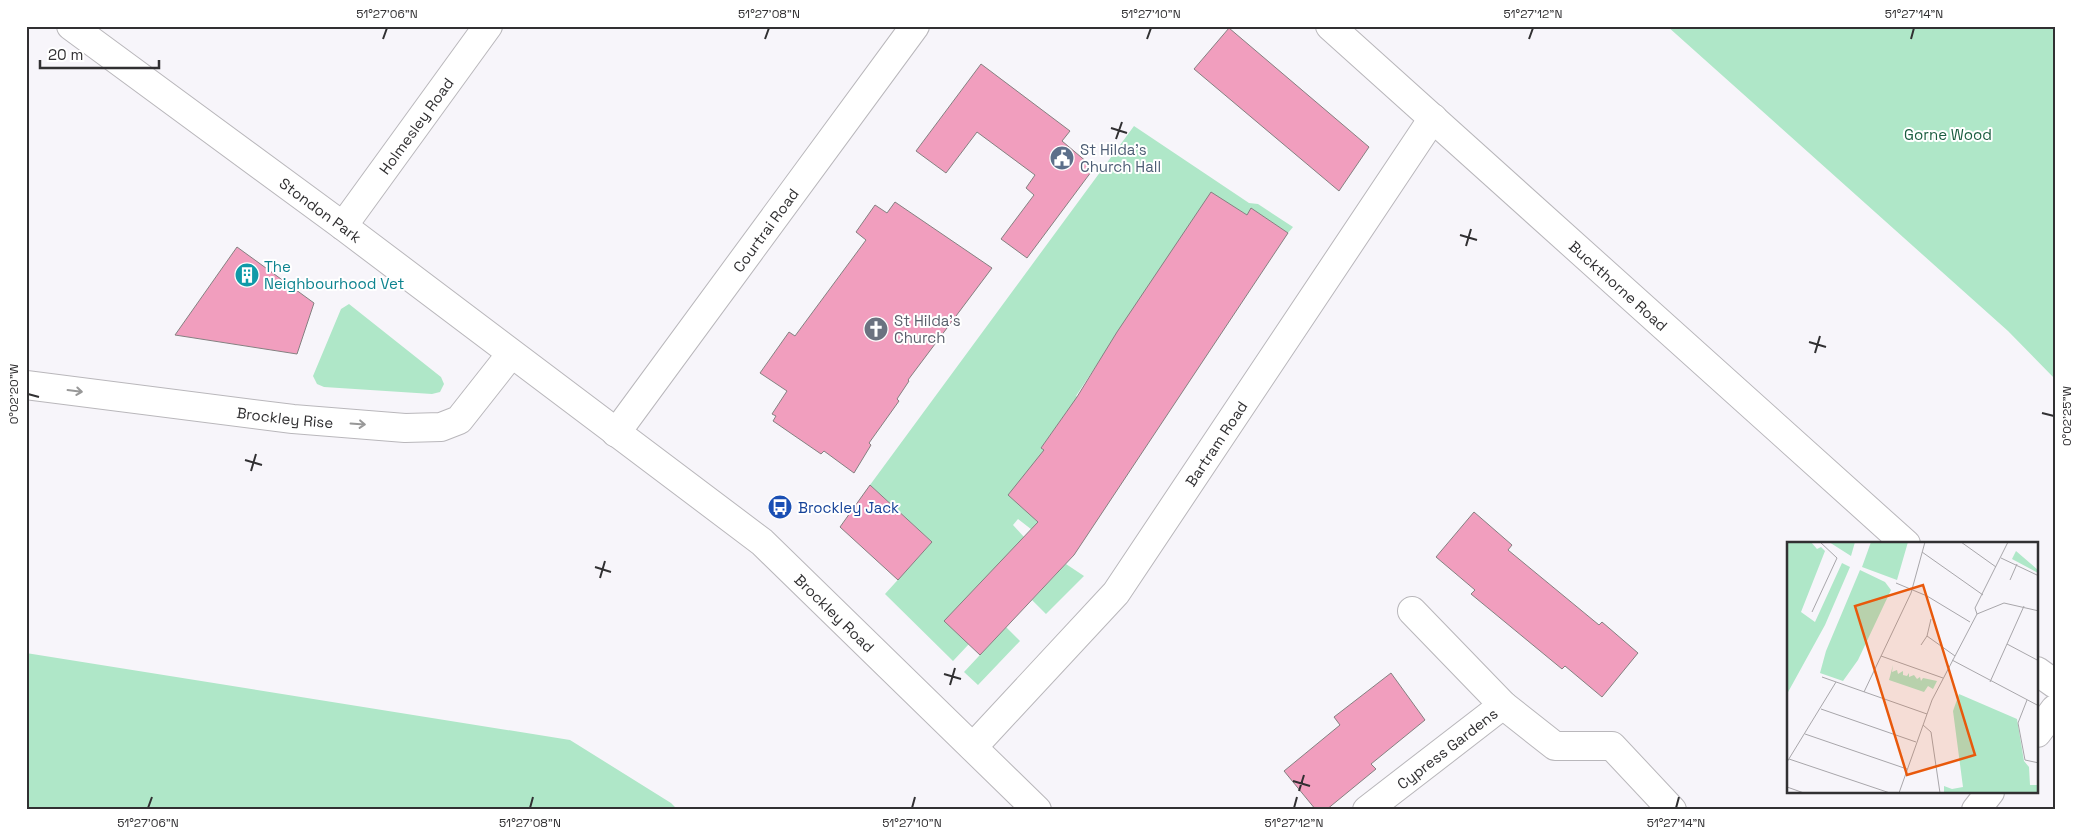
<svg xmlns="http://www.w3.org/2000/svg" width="2081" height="836" font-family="'Space Grotesk',sans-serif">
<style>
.green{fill:#afe7c8}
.building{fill:#f19ebe;stroke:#858081}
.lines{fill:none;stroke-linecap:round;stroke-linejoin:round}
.minor-casing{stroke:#b9b7bb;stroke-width:30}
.secondary-casing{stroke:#b9b7bb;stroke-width:30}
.minor{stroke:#fff;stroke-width:28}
.secondary{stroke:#fff;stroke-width:28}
.oneway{stroke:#989898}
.ticks{fill:none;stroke:#313032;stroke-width:2}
.labels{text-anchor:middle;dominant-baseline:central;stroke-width:4;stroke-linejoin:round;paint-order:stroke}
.street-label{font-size:15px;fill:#313032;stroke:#fff}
.park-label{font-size:15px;fill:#1b5d40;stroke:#fff}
.service-label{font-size:15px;fill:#4e5e75;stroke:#fff;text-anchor:start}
.culture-label{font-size:15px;fill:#0d838f;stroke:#fff;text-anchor:start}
.worship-label{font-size:15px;fill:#5b616d;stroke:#fff;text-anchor:start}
.transit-label{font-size:15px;fill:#164399;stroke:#fff;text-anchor:start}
.inset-road{fill:none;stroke:#a8a6aa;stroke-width:1}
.view{fill:#e8590c;fill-opacity:0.15;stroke:#e8590c;stroke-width:2.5}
.inset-edge{fill:none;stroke:#313032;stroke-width:2.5}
.neatline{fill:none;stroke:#313032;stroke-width:2}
.ticks-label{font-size:12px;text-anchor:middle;fill:#313032}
</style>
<rect width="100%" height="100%" fill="#f7f5fa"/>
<!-- green -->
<path class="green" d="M1667 26H2055V379L2008 331Z
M1134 126 1249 203 1258 204 1293 227 1288 233 1252 209 1247 215 1211 193 1076 396 1110 420 1067 411 1041 448 1074 473 1022 479 1008 495 1041 524 1036 533 1018 519 1013 525 1024 537 997 566 969 644 953 661 885 594 932 542 870 485Z
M349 304 441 377 444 384 440 392 432 394 324 387 317 384 313 376 341 309Z
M1066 564 1084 576 1046 614 1032 600Z
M1006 627 1020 641 978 685 964 672Z
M26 653 570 740 671 803 678 810H26Z"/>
<!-- building -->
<path class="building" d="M1229 28 1369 147 1339 191 1194 69Z
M981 64 1070 131 1062 141 1094 168 1027 258 1001 239 1034 195 1026 188 1035 175 977 132 946 173 916 151Z
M1211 192 1247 215 1251 208 1288 233 1074 555 980 655 944 621 1038 522 1008 495 1044 450 1041 448 1077 397 1117 332Z
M895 202 992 268 908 380 909 381 897 399 899 401 869 443 871 445 854 473 824 451 821 454 773 421 776 416 772 414 787 391 760 373 789 332 795 336 866 240 856 232 875 205 887 213Z
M237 247 314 303 297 354 175 335Z
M870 485 932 542 898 580 840 527Z
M1474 512 1512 545 1508 550 1599 625 1602 622 1638 653 1602 697 1565 666 1562 669 1471 594 1475 590 1436 557Z
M1391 673 1425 720 1371 764 1376 769 1326 810H1316L1284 771 1340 725 1334 717Z"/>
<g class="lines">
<defs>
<g id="minor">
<path id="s1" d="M1330 26 1906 544"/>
<path id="s2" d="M343 226 488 26"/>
<path id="s3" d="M26 385 293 419 405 428 441 427 459 420 511 354"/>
<path id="s4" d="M616 433 915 26"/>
<path d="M2037 671 2055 684"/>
<path d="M1503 705 1555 746H1612L1672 810"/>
<path d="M2037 733 2055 709"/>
<path id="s5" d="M973 747 1116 593 1433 118"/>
<path id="s6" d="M1367 810 1503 705 1412 611"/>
<path d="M1976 810 1990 792"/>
</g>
<g id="secondary">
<path id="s7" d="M71 26 343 226 762 542 1037 810"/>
</g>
</defs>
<!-- minor casing -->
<use href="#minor" class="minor-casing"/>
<!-- secondary casing -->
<use href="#secondary" class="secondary-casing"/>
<!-- minor -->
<use href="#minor" class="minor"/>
<!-- secondary -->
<use href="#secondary" class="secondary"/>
</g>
<!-- one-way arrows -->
<defs><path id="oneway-shaft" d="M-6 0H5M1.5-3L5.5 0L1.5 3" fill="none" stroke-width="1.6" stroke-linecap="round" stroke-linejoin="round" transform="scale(1.25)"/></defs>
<g class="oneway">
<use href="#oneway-shaft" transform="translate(75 391) rotate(7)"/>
<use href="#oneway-shaft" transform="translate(358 424) rotate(4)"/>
</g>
<!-- ticks -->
<path class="ticks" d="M383 39 387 28M765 39 769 28M1147 39 1151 28M1529 39 1533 28M1911 39 1914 28M1111 128 1127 133M1116 139 1122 122M1460 235 1477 240M1466 246 1471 229M1809 342 1826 347M1815 353 1820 336M28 394 39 397M2042 413 2054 416M245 460 262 465M251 471 256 454M595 567 611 572M600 578 605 561M944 674 961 679M950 685 955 668M1293 781 1310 786M1299 791 1304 775M148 808 152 797M530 808 533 797M912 808 915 797M1294 808 1297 797M1676 808 1679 797"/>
<!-- icons -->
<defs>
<symbol id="civic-disc" viewBox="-11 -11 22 22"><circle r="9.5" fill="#5c6f8a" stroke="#fff"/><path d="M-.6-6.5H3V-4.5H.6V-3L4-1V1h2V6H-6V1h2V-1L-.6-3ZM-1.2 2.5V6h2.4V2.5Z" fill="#fff"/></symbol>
<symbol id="building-disc" viewBox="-11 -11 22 22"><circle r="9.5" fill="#0f9aa8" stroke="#fff"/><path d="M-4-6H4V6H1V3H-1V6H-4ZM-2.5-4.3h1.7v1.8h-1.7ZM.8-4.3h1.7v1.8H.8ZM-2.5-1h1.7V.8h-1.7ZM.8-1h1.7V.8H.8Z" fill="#fff"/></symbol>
<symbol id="church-disc" viewBox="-11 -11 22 22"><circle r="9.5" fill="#6b7280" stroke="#fff"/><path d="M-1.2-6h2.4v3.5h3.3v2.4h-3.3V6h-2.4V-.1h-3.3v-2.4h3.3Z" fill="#fff"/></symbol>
<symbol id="bus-disc" viewBox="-11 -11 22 22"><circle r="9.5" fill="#1a4fb4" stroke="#fff"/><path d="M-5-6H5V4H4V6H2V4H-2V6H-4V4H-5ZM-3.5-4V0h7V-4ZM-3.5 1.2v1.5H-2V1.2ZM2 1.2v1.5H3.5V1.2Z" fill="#fff"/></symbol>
</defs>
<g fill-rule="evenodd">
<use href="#civic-disc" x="1048" y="144" width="28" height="28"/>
<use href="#building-disc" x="233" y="261" width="28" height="28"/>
<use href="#church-disc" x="862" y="315" width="28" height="28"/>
<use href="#bus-disc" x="766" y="493" width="28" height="28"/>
</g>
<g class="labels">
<!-- street labels -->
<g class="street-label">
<text stroke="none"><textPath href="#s2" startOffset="124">Holmesley Road</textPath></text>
<text stroke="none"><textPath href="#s7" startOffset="310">Stondon Park</textPath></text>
<text stroke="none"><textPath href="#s4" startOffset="252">Courtrai Road</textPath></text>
<text stroke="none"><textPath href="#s1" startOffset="388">Buckthorne Road</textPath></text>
<text stroke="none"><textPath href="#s3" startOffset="261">Brockley Rise</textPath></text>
<text stroke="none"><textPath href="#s5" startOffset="390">Bartram Road</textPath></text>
<text stroke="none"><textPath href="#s7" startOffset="964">Brockley Road</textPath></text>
<text stroke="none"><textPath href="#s6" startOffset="101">Cypress Gardens</textPath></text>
</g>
<!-- park labels -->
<g class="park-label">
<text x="1948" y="134">Gorne Wood</text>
</g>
<!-- service labels -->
<g class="service-label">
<text x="1080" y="149">St Hilda's<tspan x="1080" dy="17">Church Hall</tspan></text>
</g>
<!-- culture labels -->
<g class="culture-label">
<text x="264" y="266">The<tspan x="264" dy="17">Neighbourhood Vet</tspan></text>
</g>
<!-- worship labels -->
<g class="worship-label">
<text x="894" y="320">St Hilda's<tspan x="894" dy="17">Church</tspan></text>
</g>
<!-- transit labels -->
<g class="transit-label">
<text x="798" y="507">Brockley Jack</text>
</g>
</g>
<!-- overview -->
<g transform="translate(1787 542)">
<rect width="251" height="251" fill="#f7f5fa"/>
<path d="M0 0H24L30 7 34 5 38 9 14 70 28 80 55 21 63 25 38 83 0 152ZM42 0H68L64 14ZM84 0H121L110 38 75 25ZM229 9 251 28V31L225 17ZM73 28 98 40 104 48 71 118 56 139 33 131 39 109ZM106 123 105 130 110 128 111 132 116 129V133L120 134 122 131V135L127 133 130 137 133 135 134 139 136 136 150 139 146 147 141 144 137 150 102 138ZM172 152 230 177 237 219 242 225 243 243H251V251H157V244L165 247 176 245 166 169Z" fill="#afe7c8"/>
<path class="inset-road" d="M174 0 209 25M135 10 196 53M214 16 252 34M223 38 230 22M109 41 140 54 183 80M25 70 50 16 33 0M190 72 217 61 252 69M140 94 144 77M220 102 252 119M134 103 140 94 168 114M94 114 156 136M165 118 252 164M35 135 140 172M203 140 237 64M77 150 124 51 138 0M240 158 231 181 238 218 252 221M34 167 129 200M136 183 144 190 153 251M18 192 120 227M2 217 103 251M0 220 49 140M0 245 17 251M112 251 145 158 190 72 188 66 221 0"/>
<path class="view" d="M136 43 188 213 120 233 68 64Z"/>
<rect width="251" height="251" class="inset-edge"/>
</g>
<!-- border -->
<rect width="2081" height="836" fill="none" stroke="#ffffff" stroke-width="55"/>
<!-- scale -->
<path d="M40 60v8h119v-8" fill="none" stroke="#313032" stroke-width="2.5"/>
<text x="48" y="60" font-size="15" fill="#313032" stroke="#ffffff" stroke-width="4" paint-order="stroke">20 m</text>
<rect x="28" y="28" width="2026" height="780" class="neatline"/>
<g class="ticks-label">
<text x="387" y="18">51°27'06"N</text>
<text x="769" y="18">51°27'08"N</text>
<text x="1151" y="18">51°27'10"N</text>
<text x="1533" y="18">51°27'12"N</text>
<text x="1914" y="18">51°27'14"N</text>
<text transform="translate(14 394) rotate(-90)" y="4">0°02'20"W</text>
<text transform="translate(2067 416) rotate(-90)" y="4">0°02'25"W</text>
<text x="148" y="827">51°27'06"N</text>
<text x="530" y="827">51°27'08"N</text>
<text x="912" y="827">51°27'10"N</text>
<text x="1294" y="827">51°27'12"N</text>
<text x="1676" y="827">51°27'14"N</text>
</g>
</svg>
